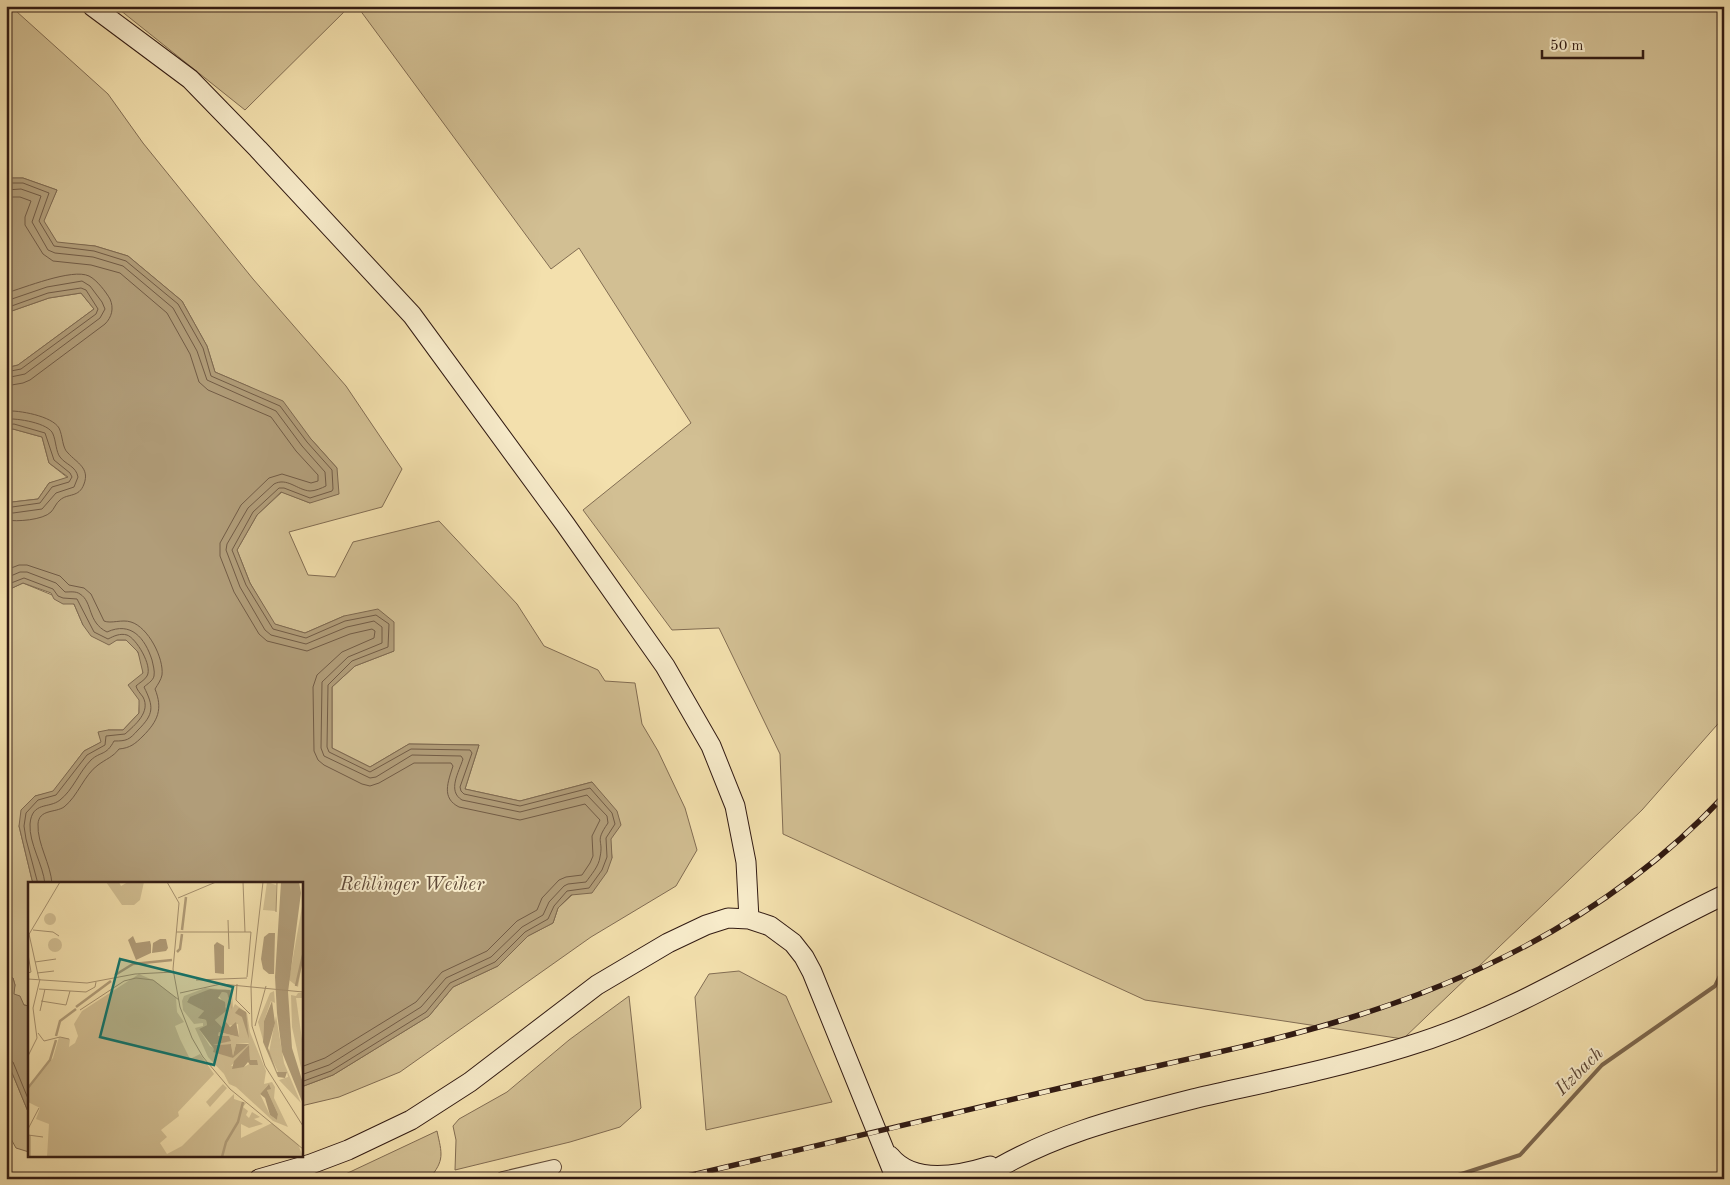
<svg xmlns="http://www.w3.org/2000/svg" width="1730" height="1185" font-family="'Old Standard TT',serif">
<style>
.green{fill:#d2bf93;stroke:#826d53}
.water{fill:#b19d79;stroke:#7e6950}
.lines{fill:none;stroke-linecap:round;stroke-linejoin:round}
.shore{stroke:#725c46;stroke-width:1}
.stream{stroke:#7e6950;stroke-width:4}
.street-casing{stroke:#624c3a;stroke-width:16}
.secondary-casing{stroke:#321b13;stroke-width:21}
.street{stroke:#f7ebca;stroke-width:14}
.secondary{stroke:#f7ebca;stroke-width:19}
.rail-casing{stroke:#321b13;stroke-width:5.5}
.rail{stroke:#f7ebca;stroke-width:4;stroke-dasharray:11;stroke-linecap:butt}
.labels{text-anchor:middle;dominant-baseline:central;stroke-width:4;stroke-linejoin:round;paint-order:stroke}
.water-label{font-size:19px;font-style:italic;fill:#5e4837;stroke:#f7ebca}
.inset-river{fill:none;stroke:#b19d79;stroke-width:2.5}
.inset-road{fill:none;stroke:#a6916f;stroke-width:1}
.view{fill:#0f766e;fill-opacity:0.15;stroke:#0f766e;stroke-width:2.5}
.inset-edge{fill:none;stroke:#321b13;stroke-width:2.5}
</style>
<rect width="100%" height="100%" fill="#f3e0ad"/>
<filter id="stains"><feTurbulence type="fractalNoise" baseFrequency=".004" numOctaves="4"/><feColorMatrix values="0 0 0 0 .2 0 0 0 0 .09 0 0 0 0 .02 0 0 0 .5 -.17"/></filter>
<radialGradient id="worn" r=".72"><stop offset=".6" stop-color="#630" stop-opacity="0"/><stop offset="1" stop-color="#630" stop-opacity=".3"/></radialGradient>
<!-- green -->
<path class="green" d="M6 6 16 11 108 94 143 143 253 279 346 386 402 469 382 507 289 532 308 575 335 577 353 542 439 521 517 604 544 646 598 670 605 681 635 683 642 724 658 751 685 808 697 850 676 886 591 937 400 1072 339 1097 301 1106V1087L333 1075 429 1016 453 987 498 966 528 936 553 923 558 908 612 858 610 839 601 794 592 782 520 801 465 789 479 745 409 744 370 767 332 748V687L355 666 394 651 344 616 305 633 274 624 250 583 237 550 257 515 282 492 310 503 337 468 311 439 250 387 215 372 207 346 182 301 128 256 95 246 57 243 43 221 57 190 23 178H6Z
M115 6H350L245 110Z
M357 6H1724V717L1642 810 1403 1039 1145 1000 783 834 780 754 719 628 672 630 583 510 691 423 579 248 551 269Z
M81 293 94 309 18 365 6 368V313L49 298Z
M13 429 42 437 49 463 68 478 49 483 38 499 12 502 6 501V430Z
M23 583 74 604 83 625 117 640H126C129 643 134 647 137 651 149 669 139 693 139 713L123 730H108L102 742 84 751 53 792 35 796 19 826 32 880 34 884H29V1006L24 1005 13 994 15 985 13 978 6 977V938L11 931 6 919V601L10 589Z
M739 971 786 996 832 1102 706 1130 695 997 709 974Z
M629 996 641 1108 620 1127 570 1142 455 1170 456 1140 453 1126 459 1119 507 1092 569 1040Z
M6 1058 29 1114V1152L16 1148 6 1130Z
M437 1131C442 1154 445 1160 429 1179H335Z"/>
<!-- water -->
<path class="water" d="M6 178H23L57 190 44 221 57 242 95 246 128 256 182 301 207 346 215 372 283 401 311 439 337 468 339 494 310 503 281 492 257 515 237 550 250 583 275 624 305 633 344 616 378 609 394 622V651L355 666 332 687V748L370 767 409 744 479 745 465 789 520 801 592 782 617 811 621 825 611 839 612 858 607 872 592 893 571 895 558 908 553 923 528 936 498 966 453 987 429 1016 333 1075 301 1087V884H34L32 880 19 826 21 810 35 796 53 791 84 751 101 742 98 732 108 730H123L139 713V700L128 685 143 673 138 652 126 640H117L109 645 91 636 83 625 74 604H63L54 599 51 593 23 583 10 589 6 601V501L12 502 38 499 49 483 68 477 49 463 42 437 13 429 6 430V368L18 365 94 309 81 293 49 298 6 313Z
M6 977 13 978 15 985 14 994 20 996 24 1005 29 1006V1114L6 1058Z"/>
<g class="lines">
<!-- shore -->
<path class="shore" d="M6 183H23L49 193 39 221 54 246 94 251 126 261 178 304 203 348 211 376 280 406 307 442 332 470 333 489 332 491 310 498 284 488H279L253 512 232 550 246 585 273 629 306 638 345 621 376 615 389 624 388 647 352 661 328 685 327 747 329 752 370 772 411 749 470 750 472 753 460 787 461 791 464 794 520 806 590 788 612 813 615 824 606 838 607 857 602 870 589 888 567 891 554 906 548 919 525 932 495 962 450 983 426 1012 331 1071 301 1082
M6 190 21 189 41 196 32 222 48 250 55 253 93 257 123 266 173 308 197 351 207 380 276 411 302 446 325 472 326 486C322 488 315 491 310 491 297 490 287 477 274 484L248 508 227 544 226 550 240 587 265 630 271 635 306 644 347 627 374 621 382 627V643L348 657 322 682 321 748 324 756 370 778 376 777 412 755 461 756 463 759C459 772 447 791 462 800L520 812 587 795 607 816 608 823C594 843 604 839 600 857 599 866 591 875 586 882L568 884 564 886 549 902 543 915 522 927 491 957 446 978 421 1007 329 1065 301 1075
M6 197H20L31 201 25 217V225L43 254 53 261 91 265 120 273 167 313 190 354 199 382 208 390 271 417 296 451 318 475V481L311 483 282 474 269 478 241 505 220 543V556L234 592 259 634 267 641 307 651 350 634 372 629 375 631 374 638 342 652 317 675 313 687 314 751 318 760 324 765 362 784 370 786 379 783 414 763H451L453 766C448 782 441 798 459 807L520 820 585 804 600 820 592 836 593 856 590 863 582 875 566 877 559 880 542 898 537 910 517 921 487 951 442 972 416 1002 325 1058 301 1067
M6 293C24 288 72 268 89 276 97 280 106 292 110 299 114 308 112 317 105 324L30 380 23 383 6 386
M6 301 47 287 82 281 90 286 102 302 105 309 100 318 25 374 6 378
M6 308 48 293 81 288 86 290 98 309 96 314 21 369 6 372
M6 411C19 410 52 416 59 428 63 436 62 448 68 453 77 463 90 468 84 484 79 498 68 493 60 500 56 503 54 509 51 512 43 520 17 522 6 520
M6 419C17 418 49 423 53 434 56 441 56 452 60 457 66 465 76 466 78 477L74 487 56 493 42 509 13 513 6 512
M6 425 14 424 45 433 54 460 70 473 72 477 69 482 52 487 40 503 12 507 6 506
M6 570 19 565H27L60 576 69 585 84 588 91 594 104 621C111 624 122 619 131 622 148 627 164 658 162 675 161 680 158 684 155 689 163 709 158 721 143 736 135 744 130 748 119 749 113 757 106 759 98 765 84 775 78 796 64 807 55 813 39 809 38 824 37 844 51 864 52 884
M6 578 20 572H27L56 583 65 592C70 592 76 591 80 594 93 602 87 622 107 632 131 621 145 638 152 660 153 665 155 671 154 676 153 681 147 684 144 687 154 707 154 714 138 730 129 740 127 741 114 741 106 756 101 751 91 760 79 772 73 790 60 800 49 809 32 801 30 824 29 844 43 864 45 884
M6 585 24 578 53 589 58 596 63 598 77 599 94 632 108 639C114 636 120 633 127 635 136 638 153 666 147 676 145 680 139 683 136 686 137 690 140 693 143 697 151 712 135 725 125 734L106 736 105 745 87 755 56 795 38 800 26 813 24 826 26 839 38 884
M6 1059 13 1062 29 1101"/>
<!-- stream -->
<path class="stream" d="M1446 1179 1520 1155 1602 1065 1715 986 1724 967"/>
<defs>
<path id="street" d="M503 1179 554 1167"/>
<path id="secondary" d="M92 6 190 79 258 149 412 315 565 524 665 666 711 746 735 806 746 862 749 919
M890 1156C913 1185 958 1176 990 1166
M259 1179 311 1164 348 1150 411 1120 470 1082 597 985 668 943 706 925 728 918 749 919 770 926 793 943 804 957 812 972 896 1179
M980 1179C1046 1136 1122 1117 1197 1098 1267 1082 1337 1068 1405 1047 1519 1013 1617 946 1724 895"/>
</defs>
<!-- street casing -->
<use href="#street" class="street-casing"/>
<!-- secondary casing -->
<use href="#secondary" class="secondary-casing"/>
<!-- street -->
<use href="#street" class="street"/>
<!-- secondary -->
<use href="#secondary" class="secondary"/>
<defs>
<path id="rail" d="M675 1179C812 1147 949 1115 1086 1082 1172 1062 1261 1045 1346 1019 1488 976 1622 905 1724 796"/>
</defs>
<!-- rail casing -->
<use href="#rail" class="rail-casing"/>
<!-- rail -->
<use href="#rail" class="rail"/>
</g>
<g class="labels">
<!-- water labels -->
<g class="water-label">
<text x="412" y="885">Rehlinger Weiher</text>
<text transform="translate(1580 1072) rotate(-45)">Itzbach</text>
</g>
</g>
<!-- overview -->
<g transform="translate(28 882)">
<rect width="275" height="275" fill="#f3e0ad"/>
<path d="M78 0H91L93 4 100 0H116L112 18 106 23H94ZM239 0 248 3V29L235 28ZM275 19V76L270 105 261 98ZM16 37a6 6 0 1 1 12 0a6 6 0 1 1-12 0ZM20 63a7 7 0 1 1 14 0a7 7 0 1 1-14 0ZM111 92 127 99 148 116 149 130 156 140 147 144 152 157 162 177 172 172 186 192 150 230 151 234 133 248 139 255 132 261 139 272 154 264 206 212V217L218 221 215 225 220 229 218 233 221 236 224 230 232 235 226 237 235 242 221 246 213 242V256L244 241 270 262 275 275H19L21 242 8 237 12 226 0 220V208L25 176 31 155 42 157 41 165 47 161 50 154 46 142 54 129ZM177 106 204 108 205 126 207 122 219 131 222 150 238 189 236 202 244 200 247 205 246 216 260 245 245 239 208 205 201 202 196 192 180 175 167 146 175 144V141L166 142 155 128 154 119 156 114ZM182 107H198L203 114 204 129 199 111 194 110 191 114 198 125 187 138 194 145 210 142 211 155 191 150 190 154H198L200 159 185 163 203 162 205 174 208 162 221 161 205 176 182 164 171 147 179 143 178 138 173 137 176 129 159 119ZM221 165 222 178H228L216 185 203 184ZM240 203 239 208 250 232 249 238 242 233 232 212ZM246 109 247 121 243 119 236 139 235 158 230 140 242 111ZM270 111H275V116H268L275 164V195L264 145 263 113 268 114ZM248 134 256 181 273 221 251 198 260 195 259 190H250L241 170ZM195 202 199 206 182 225 178 220Z" fill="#d2bf93" fill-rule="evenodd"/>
<path d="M253 0H271L273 11 260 110 264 166 275 201V222L254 170 249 131 247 95ZM241 51H247L246 92H241L235 87 233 77 236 55ZM105 54 108 61 122 59 123 63V71L108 78 100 58ZM132 57H138L140 66 138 69 124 71 125 61ZM189 60 196 64V92L187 91 186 63ZM182 107 202 108 204 129 199 111 194 110 190 116 197 120 198 129 187 138 194 145 198 140 202 145 208 140 211 155 191 150 190 154H201L203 159 185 163 203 162 205 174 208 162H221L205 176 185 170 186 167 171 147 179 143 178 138 170 136 176 129 159 120 162 115ZM244 119 247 141 240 166 249 190H259L257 196 250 195 235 160 236 139ZM211 126 218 130 221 157 214 135 207 131ZM221 163 222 178H229L230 183H222L220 180 216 185 204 187 206 179ZM241 202 243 207 239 208 250 232 249 238 242 233 237 216 232 212Z" fill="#b19d79"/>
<path class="inset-river" d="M154 48 158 15M149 70 152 67 154 52M87 93 105 82 144 78M268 104 275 73M48 125 83 99M28 154 32 139 48 127M0 206 22 178 28 158M194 275 198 260 210 240 215 220"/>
<path class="inset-road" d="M139 0 151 21 145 87 152 125 164 156 175 175 202 207 275 267M215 0 217 50M235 0 223 104 224 144 237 184 275 244M150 16 188 0M248 30 249 0M200 38 201 67M5 48 25 50 31 54M148 50H223L219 95M1 52 11 97M0 54 32 0M0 72 3 90 0 91M7 80 28 77M9 91 26 89M0 97 59 101 107 92 146 90M168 98 219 96M209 102 208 118 222 132M11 107 58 110 67 105 68 100M152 111 193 102 275 110M13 119 38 123 42 109M52 128 96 99 108 96 125 98 151 118M12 129 17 107M227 144 238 104M10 151 16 159 32 155 41 157M0 174 9 156 5 126 12 97M0 247 11 226M0 253 15 255M2 275V253"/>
<path class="view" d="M92 77 205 105 186 183 72 155Z"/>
<rect width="275" height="275" class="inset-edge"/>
</g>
<!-- margin -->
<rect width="1730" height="1185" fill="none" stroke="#f3e0ad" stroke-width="25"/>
<rect x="8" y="8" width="1715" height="1170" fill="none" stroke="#321b13" stroke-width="2.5"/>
<rect x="12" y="12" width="1705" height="1160" fill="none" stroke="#321b13"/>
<!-- scale -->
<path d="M1542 50v8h101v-8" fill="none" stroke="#321b13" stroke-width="2.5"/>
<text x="1550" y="50" font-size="15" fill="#321b13" stroke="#f7ebca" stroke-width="4" paint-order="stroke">50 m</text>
<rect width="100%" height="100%" filter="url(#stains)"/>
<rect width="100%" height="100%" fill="url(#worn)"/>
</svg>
